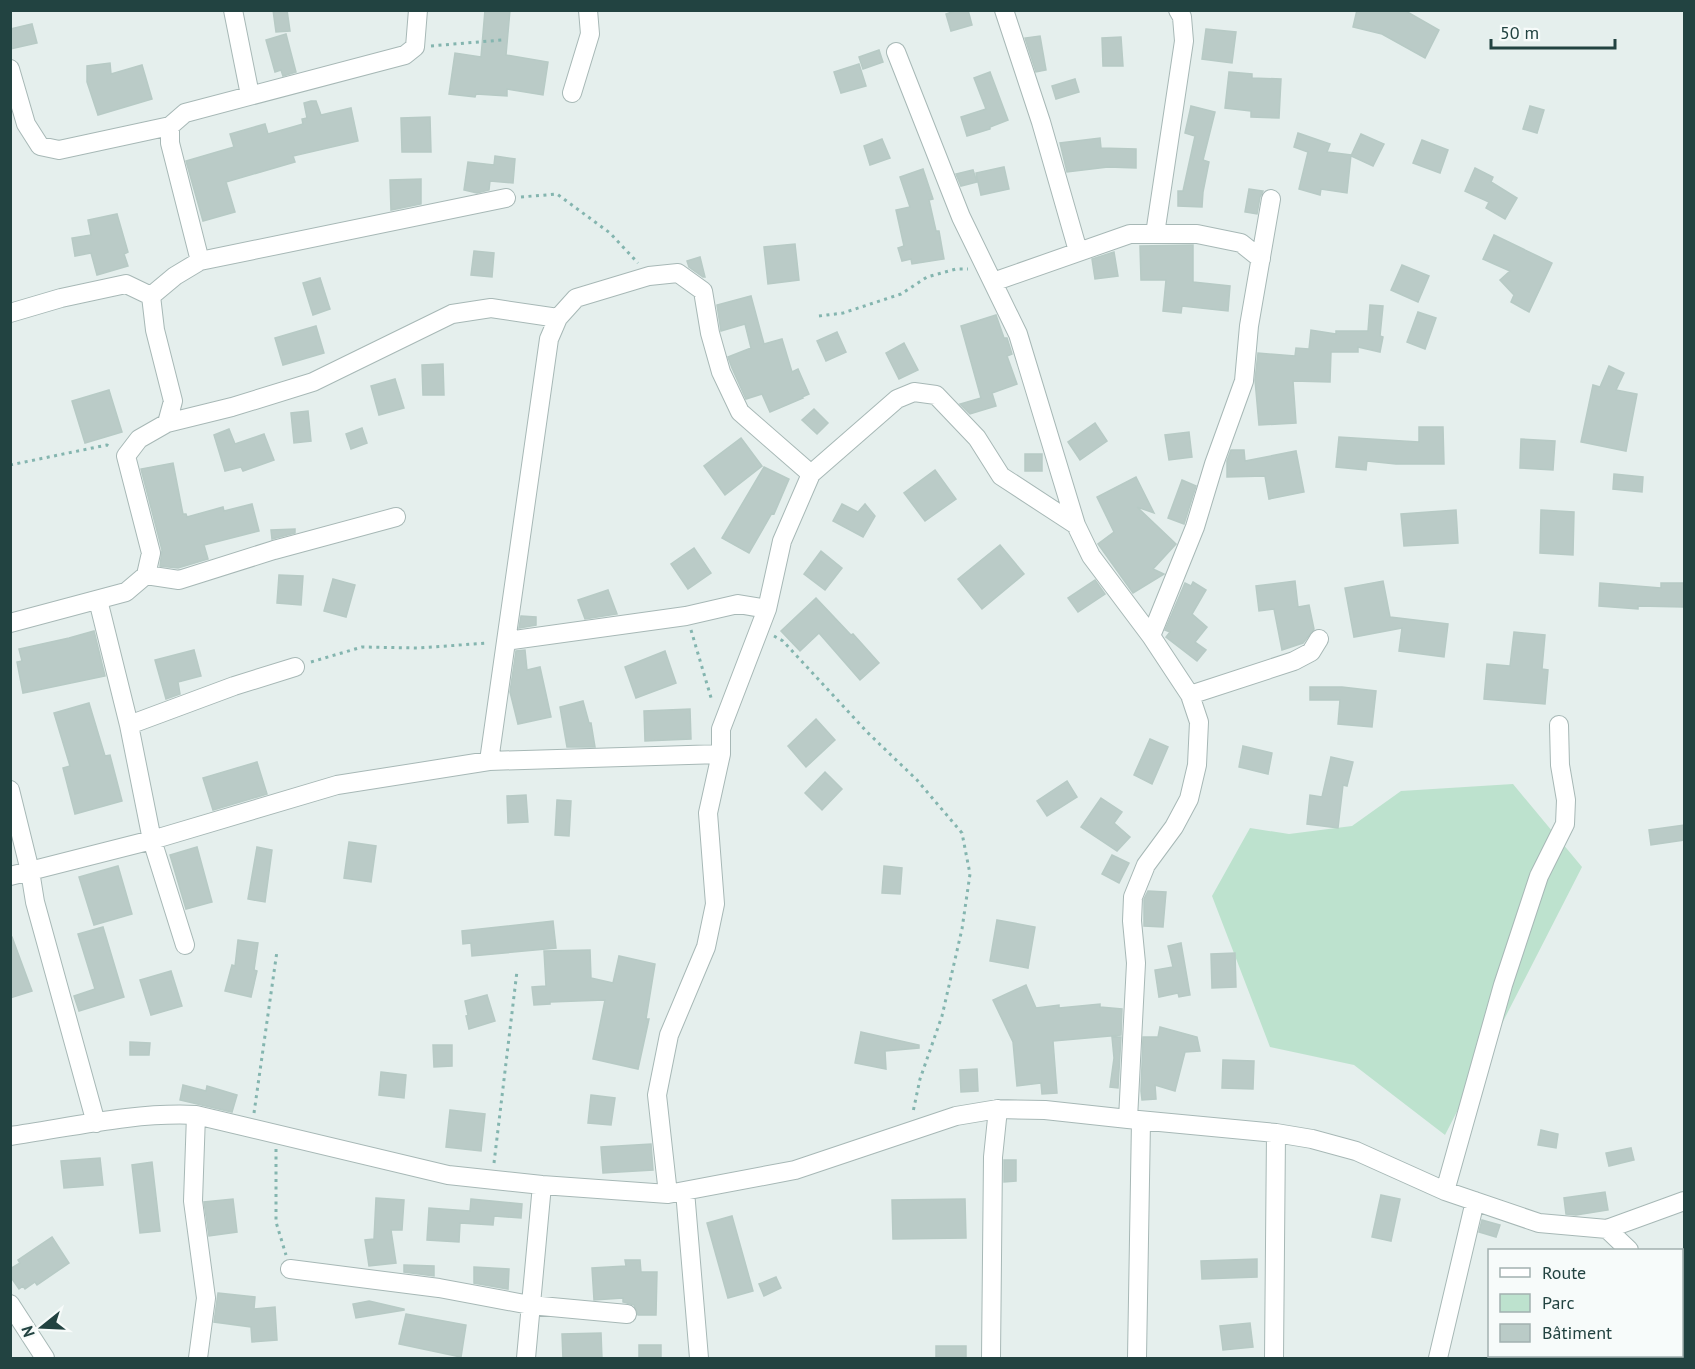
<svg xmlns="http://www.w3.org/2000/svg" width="1695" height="1369" font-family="'PT Sans',sans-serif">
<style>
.green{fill:#bde2ce}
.building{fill:#bacbc7;stroke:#b7cac5;stroke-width:1.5}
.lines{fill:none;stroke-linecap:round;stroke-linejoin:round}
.minor-casing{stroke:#a7b8b6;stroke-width:20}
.path{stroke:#84b5af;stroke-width:3;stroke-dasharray:3 4.5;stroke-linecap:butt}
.minor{stroke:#fff;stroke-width:18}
</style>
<rect width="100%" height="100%" fill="#e5efed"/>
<!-- green -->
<path class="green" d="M1513 784 1582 867 1445 1135 1354 1065 1270 1047 1212 896 1250 828 1289 834 1352 826 1401 791Z"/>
<!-- building -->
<path class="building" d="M273 10H287L290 31 276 32Z
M485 10H510L506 55 548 62 543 95 507 89V96L476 94 475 97 449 94 455 53 481 57Z
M958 10H968L972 25 951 31 946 14Z
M1357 10H1404L1439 30 1425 58 1382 34 1353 27Z
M32 24 37 43 10 49V29Z
M1206 29 1236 32 1232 63 1202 59Z
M286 34 296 72 283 76 281 70 275 72 266 40Z
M1040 36 1046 70 1036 72 1025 38Z
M1121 37 1123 66H1103L1102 38Z
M879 50 883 62 863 69 859 57Z
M110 63 111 74 142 65 152 99 98 115 87 82V66Z
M859 64 866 86 841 93 834 72Z
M990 72 1008 120 990 127V129L967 136 961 117 986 109 974 78Z
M1229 72 1252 74V78L1281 79 1279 118 1251 117V111L1225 108Z
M1075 79 1079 92 1056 99 1052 86Z
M311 101H316L321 115 351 108 358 141 293 156 295 162 226 182 235 212 203 221 186 161 234 147 230 134 265 124 268 134 303 124 302 119 307 118 304 103Z
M1191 106 1215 112 1203 160 1209 162 1203 192 1202 207 1178 206V191H1183L1195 136 1185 133Z
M1530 106 1544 110 1537 133 1523 129Z
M430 117 431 152H402L401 118Z
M1298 133 1330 144 1327 152 1351 155 1347 193 1321 189 1320 195 1299 189 1308 152 1294 147Z
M1361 134 1384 144 1373 166 1351 156Z
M1100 138 1101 148 1136 149V168L1108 167 1067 172 1060 143Z
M882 139 890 158 870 165 864 146Z
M1422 140 1448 150 1440 173 1413 163Z
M495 156 515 159 513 183 490 181 489 190 477 193 464 190 468 162 494 165Z
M1004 167 1009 189 981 195 976 173Z
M1475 168 1493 177 1491 182 1517 198 1505 219 1486 208 1489 202 1465 191Z
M923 169 933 199 929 200 936 231H939L944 259 912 264 911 259 902 261 898 248 904 246 896 210 910 207 900 177Z
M973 170 977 182 961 186 956 174Z
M421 179V204L391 210 390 180Z
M1249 189 1263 191 1260 197 1257 214 1245 212Z
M117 214 128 252 124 254 128 266 97 275 91 253 75 256 72 238 91 235 88 220Z
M1494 235 1552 263 1529 312 1511 302 1514 295 1500 280 1510 271 1483 259Z
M795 244 799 280 768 284 764 247Z
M1193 245V282L1230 286 1228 311 1182 306 1181 313 1163 311 1166 280H1141L1140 246Z
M474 251 494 253 492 277 471 275Z
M1114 252 1118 276 1095 279 1092 259Z
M700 257 705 277H703L689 267 687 261Z
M1402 265 1429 276 1418 302 1391 290Z
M320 278 330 309 313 315 303 283Z
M751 296 764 344 782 339 792 372 798 369 809 394 802 397 803 398 770 412 762 394 746 399 732 368 728 357 751 348 745 324 721 331 717 305Z
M1370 305 1383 306 1380 336 1383 337 1380 352 1358 347V352H1331L1330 382 1293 381 1296 423 1259 425 1255 380 1258 353 1295 356 1296 348 1309 349 1311 330 1336 334V331H1368Z
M1418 312 1436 318 1425 349 1407 342Z
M996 315 1004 338H1007L1012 354 1007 356 1017 384 992 393 996 406 970 414 960 404 981 398 961 326Z
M316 326 324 353 283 365 275 338Z
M837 332 846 352 826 361 817 341Z
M904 343 918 370 899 379 886 353Z
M443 364 444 395H423L422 365Z
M1609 366 1624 373 1616 390 1637 394 1626 451 1581 442 1593 385 1600 387Z
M395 379 404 408 379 415 371 386Z
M109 390 122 432 85 443 72 401Z
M814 409 828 423 817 434 802 420Z
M308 411 311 441 294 443 291 413Z
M1095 423 1107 441 1080 460 1068 442Z
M1419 427H1443L1444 464H1396L1367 461 1366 470 1336 467 1339 437 1419 442Z
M362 428 367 443 351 449 346 434Z
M229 429 235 444 264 434 274 460 243 471 241 467 225 471 214 435Z
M1189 432 1192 457 1169 460 1165 435Z
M741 438 762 466 725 495 704 466Z
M1521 439 1555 441 1553 470 1520 468Z
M1231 450H1244L1245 461 1296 451 1304 492 1269 499 1265 476 1227 477V461Z
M1025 454H1042V471H1025Z
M173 463 183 514H186L187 517 223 507 224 511 252 504 259 531 204 545 208 559 178 568 160 566 162 550 141 469Z
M764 467 789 479 774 514 772 513 749 553 722 538Z
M935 470 956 499 925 521 904 493Z
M1614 474 1643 477 1642 492 1613 489Z
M1136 477 1154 513 1137 507 1176 544 1153 569 1164 574 1133 593 1098 544 1114 532 1097 497Z
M1182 480 1196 486 1184 524 1168 518Z
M842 504 858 512 865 504 875 516 863 537 833 521Z
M1456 510 1458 543 1404 546 1401 514Z
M1541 510 1574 512 1573 555 1540 553Z
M295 529V533L272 539 271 530Z
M1000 545 1024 574 982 609 958 579Z
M694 548 711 573 688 589 671 564Z
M821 551 842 568 825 590 804 574Z
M279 575 303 576 301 605 277 603Z
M333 579 355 585 346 617 324 611Z
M1095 580 1105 594 1078 612 1068 598Z
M1295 581 1298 607 1309 605 1314 629 1303 643 1282 650 1274 609 1259 611 1256 586Z
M1383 581 1390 617 1448 624 1444 657 1399 651 1402 628 1354 637 1345 588Z
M1193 582 1206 590 1192 614 1207 627 1195 642 1206 650 1197 661 1166 637 1170 632 1165 630 1185 583 1191 586Z
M1600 583 1661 588V583H1684V607L1638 606V609L1599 606Z
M608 590 617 614 585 619 578 600Z
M816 598 851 635 853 634 879 663 860 680 819 633 800 651 781 631Z
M521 616 536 617V625L519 628Z
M94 631 105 676 23 693 17 662 22 661 19 649 69 638Z
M1514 632 1545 635 1542 669 1548 670 1545 704 1484 699 1487 664 1510 666Z
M194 650 201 676 178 682 180 694 166 699 155 660Z
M525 650 527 670 540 667 551 717 518 724 510 692 516 651Z
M665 651 676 683 636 698 625 667Z
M1310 687H1342L1376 691 1372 727 1338 724 1340 700H1310Z
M583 701 589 723H591L595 747H567L560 707Z
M89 703 105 756 110 755 122 801 75 814 63 768 70 766 54 713Z
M690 709 691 739 645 741 644 711Z
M816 719 835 740 806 767 788 746Z
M1150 739 1168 747 1152 784 1134 775Z
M1243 746 1272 753 1268 774 1239 767Z
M1331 757 1353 762 1347 786 1343 785 1338 828 1307 824 1310 795 1322 797Z
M257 762 267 794 213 810 203 778Z
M825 772 842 789 822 810 805 793Z
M1067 781 1077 797 1047 816 1037 801Z
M526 795 528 822 508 823 507 796Z
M1101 798 1122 812 1114 823 1130 837 1117 851 1081 827Z
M557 800 571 801 569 836 555 835Z
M1684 825V840L1651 845 1649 830Z
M349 842 376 846 371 882 344 878Z
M197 847 212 902 186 909 170 855Z
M257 847 272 850 265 902 248 899Z
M1112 855 1129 863 1119 883 1102 874Z
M118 866 132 914 94 925 79 877Z
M884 866 902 868 900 894 882 893Z
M1148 891 1166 892 1163 927 1144 926V899Z
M997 920 1035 927 1028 968 990 961Z
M553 921 556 948 472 956 471 943 463 944 462 931Z
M103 927 124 997 79 1011 74 996 95 989 78 934Z
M10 937H12L32 991 10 998Z
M238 940 258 943 254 970 257 971 251 997 225 991 232 965 235 966Z
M1181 943 1190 995 1179 997 1178 993 1159 997 1155 970 1173 967 1168 946Z
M590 950 591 978 613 983 619 956 655 964 646 1019H649L638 1069 593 1059 605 1000 550 1002V1004L534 1005 532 987 546 986 544 951Z
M1235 953 1236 987 1212 988 1211 954Z
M171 971 182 1006 151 1015 140 980Z
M1026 985 1036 1008 1059 1005V1008L1100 1004V1007L1122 1009 1121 1035 1053 1041 1057 1093 1042 1094 1041 1083 1017 1086 1013 1042 993 1000Z
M487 995 495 1021 469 1029 466 1016 468 1015 465 1001Z
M1160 1027 1197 1037 1200 1051 1185 1052 1175 1091 1155 1085 1156 1099 1142 1100 1141 1091 1143 1037H1158Z
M861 1032 919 1045V1048L885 1051 886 1069 855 1063Z
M1112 1037H1121L1118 1088 1110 1087 1114 1058Z
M130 1042 150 1043 149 1055H130Z
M433 1045H452V1066L434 1067Z
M1223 1060 1254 1061 1253 1089 1222 1088Z
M977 1069 978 1091 961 1092 960 1070Z
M381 1072 406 1075 404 1098 379 1095Z
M183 1085 206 1091 207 1086 237 1095 232 1112 180 1100Z
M591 1095 615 1098 611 1125 588 1123Z
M450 1110 485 1114 481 1151 446 1147Z
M1541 1130 1558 1134 1556 1148 1538 1145Z
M651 1144 653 1170 603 1173 601 1147Z
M1631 1148 1634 1160 1609 1166 1606 1153Z
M100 1158 103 1185 64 1188 61 1161Z
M1004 1160H1016V1181L1004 1182Z
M152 1162 160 1231 140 1233 132 1165Z
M1605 1192 1608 1210 1576 1215 1566 1214 1564 1198Z
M1381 1195 1400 1199 1391 1241 1372 1237Z
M376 1198 404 1200 402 1230H391L396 1263 369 1266 365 1240 374 1239Z
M233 1199 237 1232 209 1236 204 1202Z
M471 1199 522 1204 521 1218 494 1216 493 1225 460 1223 459 1242 427 1240 429 1208 470 1211Z
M965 1199 966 1238 893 1239 892 1200Z
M732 1216 753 1291 728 1298 707 1223Z
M1482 1220 1500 1225 1496 1237 1479 1232Z
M52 1237 69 1263 37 1285 35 1282 25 1289 23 1286 19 1289 10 1276V1269L20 1263 18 1260Z
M1257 1259V1277L1202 1279 1201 1261Z
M625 1260H640L641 1272H657L656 1315H638L634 1305 623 1302V1298L594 1300 592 1268 626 1266Z
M404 1265 434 1266V1276L404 1272Z
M474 1267 509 1269 508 1289 474 1283Z
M776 1277 781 1288 764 1296 759 1284Z
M218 1293 255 1297 254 1309 275 1307 277 1340 252 1342 251 1327 214 1322Z
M369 1301 404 1309V1310L356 1318 353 1304Z
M406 1314 466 1325 461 1357 399 1344Z
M1250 1323 1253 1347 1223 1350 1220 1326Z
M601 1333 602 1359H563L562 1334Z
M639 1345H661V1359H639Z
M936 1346H966V1359H936Z"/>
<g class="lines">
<defs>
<path id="minor" d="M233 10 250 95
M1004 10 1041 122 1078 251
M896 52 961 217 1018 334 1076 525 1091 556 1151 636 1190 695 1199 722 1197 765 1189 799 1174 827 1146 865 1133 897 1132 921 1136 963 1128 1119
M10 69 26 124 40 146 59 150 170 126
M572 93 590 34 588 10
M1155 234 1184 41 1182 17 1178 10
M200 261 506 198
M993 282 1130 234H1197L1241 243 1261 259
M151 296 175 276 200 261 170 143V126L185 113 405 55 415 47 418 10
M10 313 61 298 126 284 151 296
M167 423 232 407 313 382 452 314 491 308 558 318
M146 575 179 580 274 550 396 517
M98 600 129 725 152 840 185 945
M10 623 126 592 146 575 151 553 126 456 139 439 167 423 173 401 155 330 151 296
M1151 636 1195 527 1214 464 1244 381 1249 326 1271 199
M506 641 686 616 738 604 767 609
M1190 695 1294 661 1311 652 1319 639
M129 725 234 686 295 667
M489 761 549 339 558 318 576 298 649 276 678 273 703 291 710 333 721 372 740 412 811 474
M10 790 30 871 10 876
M196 1115 193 1201 206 1298 198 1358
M96 1123 35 902 30 871 152 840 337 785 489 761 721 754
M10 1136C72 1127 134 1112 196 1115L448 1175 542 1185 668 1194 795 1170 956 1116 998 1109 1045 1110 1128 1119 1276 1133 1312 1139 1356 1151 1445 1191 1539 1223 1607 1229 1684 1201
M685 1191 699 1358
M1445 1191 1503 985 1539 876 1565 824 1566 800 1560 765 1559 725
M668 1194 657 1095 669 1035 706 947 715 904 708 813 721 754V729L767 609 782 541 811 474 897 399 914 392 936 395 977 438 1001 476 1076 525
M1607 1229 1629 1250
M290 1269 439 1288 530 1305 627 1314
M10 1304 45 1358
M1682 1306 1684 1309
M526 1358 542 1185
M991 1358 993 1157 998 1109
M1137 1358 1141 1121
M1274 1358 1276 1133
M1438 1358 1475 1201"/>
</defs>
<!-- minor casing -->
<use href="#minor" class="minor-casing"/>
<!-- path -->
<path class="path" d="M431 46 502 40
M521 197 557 194 610 233 638 263
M819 316 843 313 901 294 927 277 956 269H968
M10 465 107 445 112 448
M691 630 712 701
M774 636 783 641 867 732 917 780 962 833 970 874 962 929 942 1016 920 1079 913 1112
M311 662 362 647 418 648 488 643
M254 1113 277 951
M276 1149V1222L286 1255
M494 1163 517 971"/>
<!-- minor -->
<use href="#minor" class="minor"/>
</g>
<!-- border -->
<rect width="1695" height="1369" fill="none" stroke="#224341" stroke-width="24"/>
<!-- legend -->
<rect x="1488" y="1249" width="195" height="108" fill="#f7fbfa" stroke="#a2b1b0" stroke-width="1.5"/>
<rect x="1500" y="1268" width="30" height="9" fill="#ffffff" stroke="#a2b1b0" stroke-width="1.5"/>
<text x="1542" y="1279" font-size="18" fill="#224341">Route</text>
<rect x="1500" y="1294" width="30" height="18" fill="#bde2ce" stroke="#a2b1b0" stroke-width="1.5"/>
<text x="1542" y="1309" font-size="18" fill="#224341">Parc</text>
<rect x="1500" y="1324" width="30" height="18" fill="#bacbc7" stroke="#a2b1b0" stroke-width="1.5"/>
<text x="1542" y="1339" font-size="18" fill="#224341">Bâtiment</text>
<!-- north arrow -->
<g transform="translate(42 1327) rotate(252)" stroke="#f7fbfa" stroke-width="4.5" paint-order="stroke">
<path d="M0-4.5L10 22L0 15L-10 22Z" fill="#224341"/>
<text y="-9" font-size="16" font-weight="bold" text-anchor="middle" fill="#224341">N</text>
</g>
<!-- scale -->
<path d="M1491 39v9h124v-9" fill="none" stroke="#224341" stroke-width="3"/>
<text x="1500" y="39" font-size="18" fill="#224341" stroke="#f7fbfa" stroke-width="4.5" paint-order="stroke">50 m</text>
</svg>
